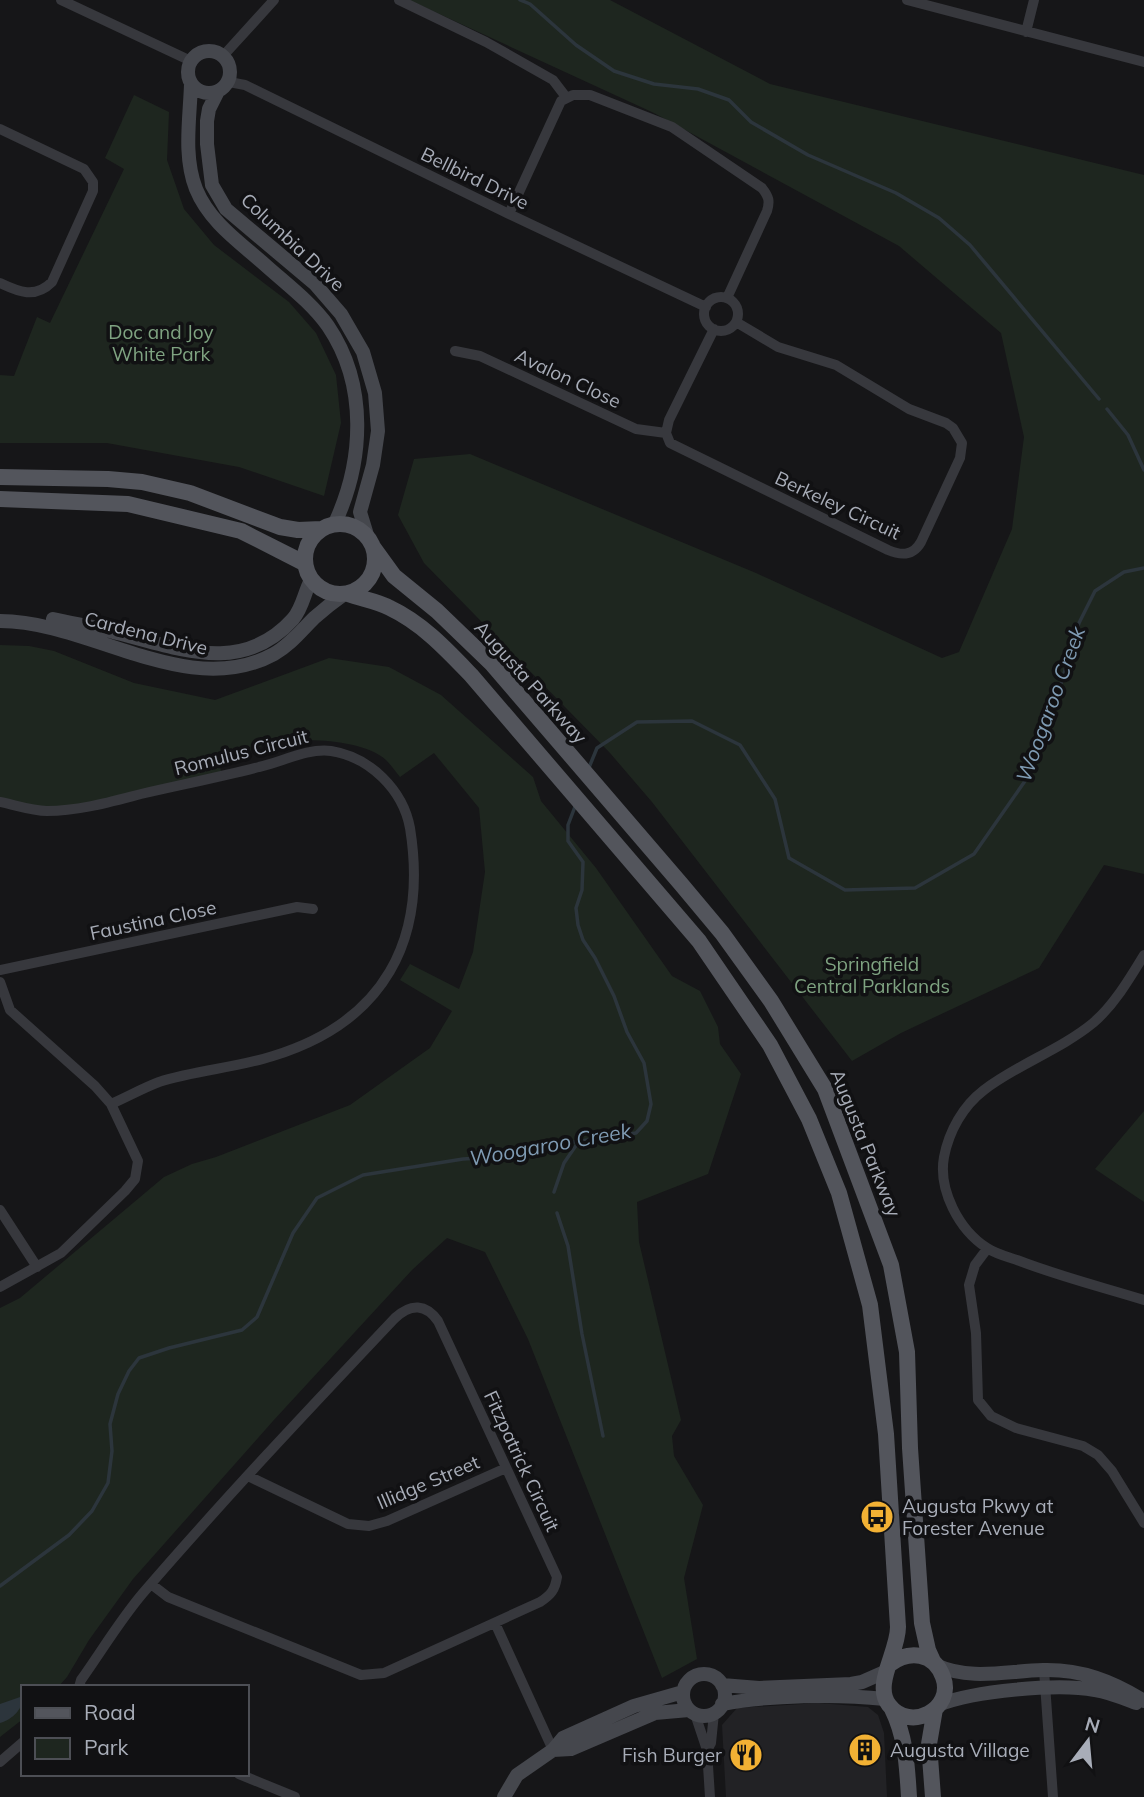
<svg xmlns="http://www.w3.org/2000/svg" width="1144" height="1797" font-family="Mulish,sans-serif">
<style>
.built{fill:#222225}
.green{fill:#1e261f}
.water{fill:#2c353c}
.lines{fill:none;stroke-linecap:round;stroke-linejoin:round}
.stream{stroke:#2c353c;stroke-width:3.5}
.street{stroke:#37383d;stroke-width:10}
.secondary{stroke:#45474d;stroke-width:14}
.primary{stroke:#53555c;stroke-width:16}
.labels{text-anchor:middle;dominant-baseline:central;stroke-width:7;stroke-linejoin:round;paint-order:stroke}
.street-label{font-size:19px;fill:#a8adb8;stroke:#111113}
.park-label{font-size:19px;fill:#7fa381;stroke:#111113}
.poi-label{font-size:19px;fill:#a8adb8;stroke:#111113;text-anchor:start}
.water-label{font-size:21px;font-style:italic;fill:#7f9bb3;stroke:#111113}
</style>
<rect width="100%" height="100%" fill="#161618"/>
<!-- built -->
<path class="built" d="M819 1703 868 1707 878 1715 884 1733 887 1797H726L722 1725 737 1708Z"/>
<!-- green -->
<path class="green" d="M409 0H610L770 84 1144 175V874L1104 865 1039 968 901 1033 852 1061 652 802 610 753 424 563 398 515 414 459 470 454 756 573 942 658 959 652 1012 529 1024 437 1001 333 899 246 654 113Z
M134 95 169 112 167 160 184 209 214 245 289 302 316 333 336 375 341 423 324 496 239 467 107 443H0V375L14 376 37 317 50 323 124 169 105 158Z
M0 645 29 646 54 651 134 683 215 700 329 658 389 667 441 695 533 777 541 801 596 868 672 976 700 991 718 1027 720 1044 741 1074 708 1174 637 1202 639 1242 681 1420 672 1436 674 1456 703 1505 684 1578 697 1659 662 1678 528 1339 485 1252 447 1238 412 1270 273 1421 133 1579 89 1640 67 1677 58 1687H23V1719L0 1737V1308L20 1298 164 1177 192 1164 216 1157 350 1105 430 1048 452 1011 400 980 410 964 459 989 473 952 485 872 479 808 434 753 400 777C396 772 391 765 386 760 362 739 301 737 271 744 253 747 237 758 219 760L222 776 44 811 0 802Z
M1144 1111V1202L1095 1169Z"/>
<!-- water -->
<path class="water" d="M23 1696C23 1709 13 1719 0 1723V1704Z"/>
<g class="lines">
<!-- stream -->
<path class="stream" d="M520 0 530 4 576 45 614 71 654 84 698 89 729 100 751 122 808 155 896 193 939 218 970 245 1099 399
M1107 409 1128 435 1144 470
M588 770 597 748 637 722 692 721 740 745 775 799 789 858 845 890 915 888 974 854 1025 781 1060 687 1079 623 1095 591 1124 572 1144 568
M554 1192 564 1163 579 1141
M557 1213 568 1246 582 1334 603 1436
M0 1586 69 1535 92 1511 108 1483 112 1451 110 1424 118 1394 129 1371 139 1358 169 1348 242 1330 257 1317 293 1233 317 1198 363 1175 463 1159 495 1157 567 1143 636 1133 647 1121 651 1104 644 1063 627 1032 614 996 595 958 583 940 578 925 576 908 582 890 583 862 568 841V825L576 804"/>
<!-- street -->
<path class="street" d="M61 0 191 61
M399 0 486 42 553 80 566 97
M907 0 1144 62
M1026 32 1034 0
M223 56 274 0
M229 82 245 85 509 214 706 307
M0 129 84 169 93 182V191L52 282C35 299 19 292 0 283
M509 214 561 101 573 95H590L672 127 762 188C769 197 770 201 767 211L727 298
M704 314a17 17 0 1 1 34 0a17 17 0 1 1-34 0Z
M714 329 669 420 666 433 670 443 888 550C902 556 913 556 921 542L960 458 962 443 953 428 946 423 909 409 836 365 778 347 736 322
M455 351 480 356 636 429 666 433
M0 802C15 805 32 811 47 811 79 811 110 802 141 794 180 785 220 777 259 767 282 762 307 748 331 751 370 757 403 790 410 828 428 940 384 1022 273 1056 236 1068 196 1070 159 1082 143 1088 127 1097 111 1104
M1144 955C1130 978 1114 1005 1093 1023 1060 1050 1018 1064 984 1090 963 1106 949 1131 944 1157 938 1190 959 1230 987 1248 996 1254 1008 1257 1017 1260 1058 1276 1102 1287 1144 1300
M0 970 297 907 313 909
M0 982 10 1010 95 1086 111 1104 138 1161 135 1179 125 1191 61 1253 0 1287
M0 1210 37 1267
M987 1249 975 1265 969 1285 976 1333 978 1400 991 1416 1016 1428 1083 1446 1098 1455 1112 1471 1144 1523
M248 1476 348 1524 369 1526 387 1521 506 1468
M495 1623 553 1750
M1044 1670 1053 1797
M79 1687 81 1680C101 1652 120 1620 143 1593 224 1499 310 1408 395 1318 411 1303 426 1304 438 1321L557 1577C555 1590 551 1595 540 1602L384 1673 361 1675 168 1597 151 1584
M695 1714 707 1750 710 1797
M707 1750 711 1743 714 1713
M0 1762 23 1742
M239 1774 295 1797"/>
<!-- secondary -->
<path class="secondary" d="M188 72a21 21 0 1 1 42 0a21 21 0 1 1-42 0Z
M191 84C190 118 183 156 196 189 209 221 238 241 263 263 285 283 311 302 328 326 368 385 364 462 334 525
M217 93 209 109 207 121V144L212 185 226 209 315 284 341 314 363 352 375 393 378 431 373 465 360 512 368 538
M53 619C74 624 96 627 117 633 178 648 242 676 293 619 303 607 304 593 311 580
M0 621C90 621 188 701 274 654 290 645 301 631 314 618 323 610 333 602 343 595
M936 1665C971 1681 1006 1671 1043 1670 1081 1669 1112 1681 1144 1701
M683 1695a21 21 0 1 1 42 0a21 21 0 1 1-42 0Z
M722 1685 759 1688 851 1684 862 1682 887 1671
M722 1704C770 1695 837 1694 885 1699
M938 1705C974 1691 1057 1683 1095 1690 1109 1692 1123 1698 1136 1703
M553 1750 571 1749 655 1713 689 1710
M504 1797 517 1775 553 1750 563 1738 634 1706 683 1692"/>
<!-- primary -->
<path class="primary" d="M0 477 108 479 142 482 190 493 280 527 298 530 321 529
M0 499 128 504 241 531 304 563
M305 559a35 35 0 1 1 70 0a35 35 0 1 1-70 0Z
M373 547 394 576 437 611 492 664 681 884 722 933 771 1001 825 1089 891 1265 907 1352 910 1448 922 1623 928 1650 933 1661
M348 594C362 599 377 601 390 608 422 623 447 650 471 675L699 941 770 1045 809 1119 839 1193 870 1305 886 1434 898 1627C898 1652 873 1685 889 1705 910 1733 955 1709 943 1677 934 1652 909 1650 890 1664
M892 1709C906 1737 907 1766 909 1797
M933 1797 929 1744 935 1709"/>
</g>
<!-- icons -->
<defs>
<symbol id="bus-disc" viewBox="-11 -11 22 22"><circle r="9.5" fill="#f2b134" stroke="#111113"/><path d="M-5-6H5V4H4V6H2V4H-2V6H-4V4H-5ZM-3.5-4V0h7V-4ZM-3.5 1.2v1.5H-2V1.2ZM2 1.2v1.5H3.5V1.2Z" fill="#111"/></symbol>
<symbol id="building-disc" viewBox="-11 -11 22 22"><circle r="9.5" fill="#f2b134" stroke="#111113"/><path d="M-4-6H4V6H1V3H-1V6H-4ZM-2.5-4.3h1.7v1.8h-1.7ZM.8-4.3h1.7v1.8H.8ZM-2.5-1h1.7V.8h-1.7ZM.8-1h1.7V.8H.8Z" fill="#111"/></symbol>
<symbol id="restaurant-disc" viewBox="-11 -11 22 22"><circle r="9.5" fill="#f2b134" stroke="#111113"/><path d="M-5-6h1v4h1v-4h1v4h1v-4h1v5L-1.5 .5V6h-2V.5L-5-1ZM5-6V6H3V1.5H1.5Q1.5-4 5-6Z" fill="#111"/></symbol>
</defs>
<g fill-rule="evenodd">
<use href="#bus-disc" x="858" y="1498" width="38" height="38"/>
<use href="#building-disc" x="846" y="1731" width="38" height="38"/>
<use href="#restaurant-disc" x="727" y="1736" width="38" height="38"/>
</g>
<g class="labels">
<!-- street labels -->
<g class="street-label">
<text transform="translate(475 178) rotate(26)">Bellbird Drive</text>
<text transform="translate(293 242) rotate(43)">Columbia Drive</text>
<text transform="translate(568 378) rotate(25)">Avalon Close</text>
<text transform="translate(838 505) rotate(25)">Berkeley Circuit</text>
<text transform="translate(146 633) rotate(14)">Cardena Drive</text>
<text transform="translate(531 682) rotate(48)">Augusta Parkway</text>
<text transform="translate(241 752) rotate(-14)">Romulus Circuit</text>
<text transform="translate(153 920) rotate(-12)">Faustina Close</text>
<text transform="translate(866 1143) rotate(68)">Augusta Parkway</text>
<text transform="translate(522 1461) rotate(65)">Fitzpatrick Circuit</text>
<text transform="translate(428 1482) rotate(-23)">Illidge Street</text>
</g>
<!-- park labels -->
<g class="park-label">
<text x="161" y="332">Doc and Joy<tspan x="161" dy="22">White Park</tspan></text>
<text x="872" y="964">Springfield<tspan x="872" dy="22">Central Parklands</tspan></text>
</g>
<!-- poi labels -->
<g class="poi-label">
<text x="902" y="1506">Augusta Pkwy at<tspan x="902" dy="22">Forester Avenue</tspan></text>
<text x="890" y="1750">Augusta Village</text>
<text x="722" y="1755" text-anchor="end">Fish Burger</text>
</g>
<!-- water labels -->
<g class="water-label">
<text transform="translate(1050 704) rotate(-70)">Woogaroo Creek</text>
<text transform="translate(550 1144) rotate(-10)">Woogaroo Creek</text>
</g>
</g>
<!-- legend -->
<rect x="21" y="1685" width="228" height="91" fill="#111113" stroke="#4d4f55" stroke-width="2"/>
<rect x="35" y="1708" width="35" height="10" fill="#53555c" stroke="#4d4f55" stroke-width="2"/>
<text x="84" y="1720" font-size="21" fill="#a8adb8">Road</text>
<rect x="35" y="1738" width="35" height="21" fill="#1e261f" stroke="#4d4f55" stroke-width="2"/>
<text x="84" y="1755" font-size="21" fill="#a8adb8">Park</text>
<!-- north arrow -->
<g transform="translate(1088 1741) rotate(16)" stroke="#111113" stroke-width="5" paint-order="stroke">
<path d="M0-5L12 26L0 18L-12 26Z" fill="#a8adb8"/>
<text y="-10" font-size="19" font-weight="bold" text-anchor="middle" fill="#a8adb8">N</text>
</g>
</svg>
